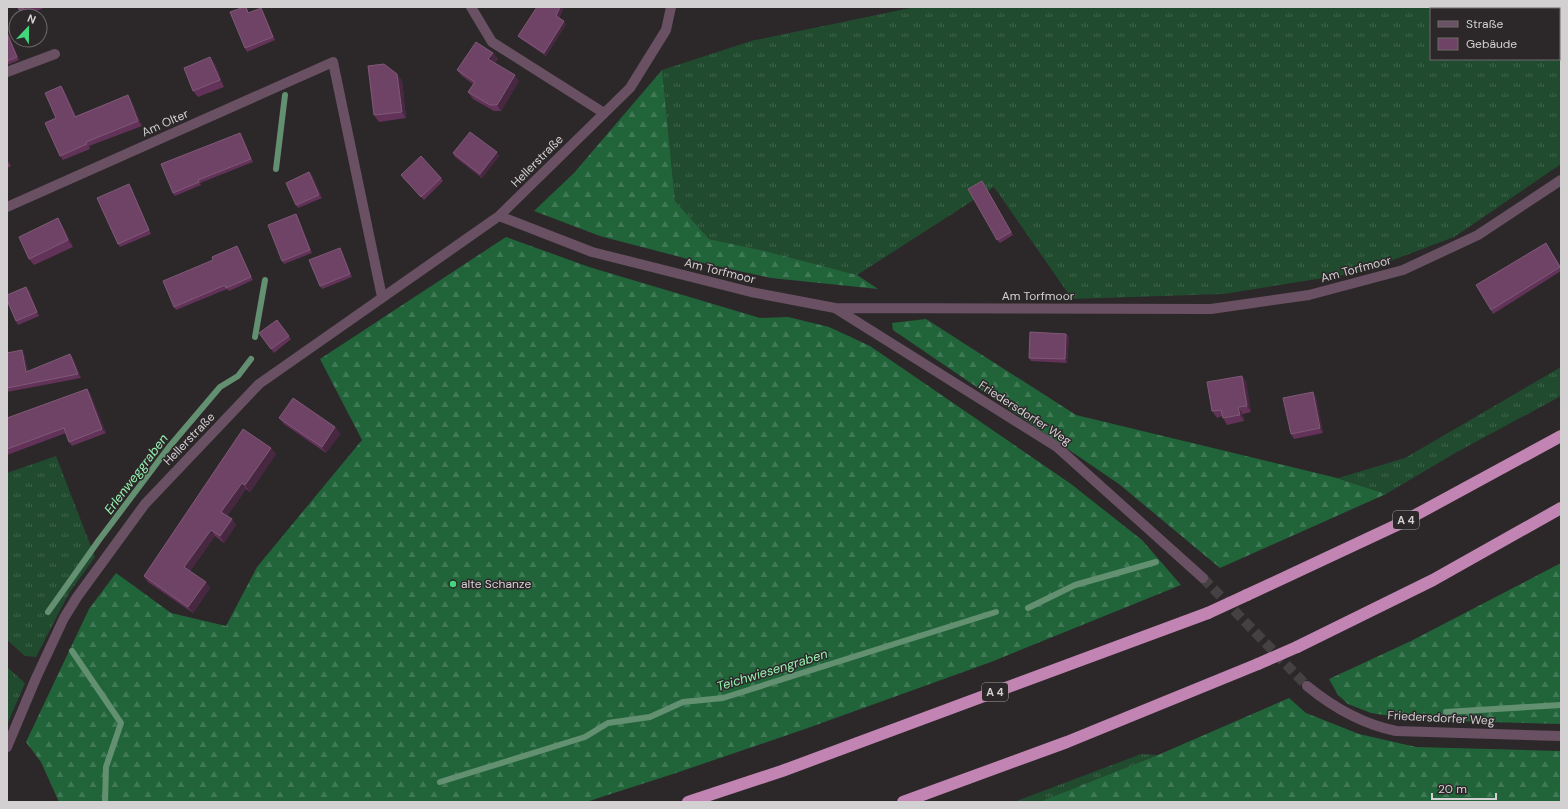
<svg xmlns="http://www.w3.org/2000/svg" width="1568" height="809" font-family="'DM Sans',sans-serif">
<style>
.grass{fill:url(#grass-tufts);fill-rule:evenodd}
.forest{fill:url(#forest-firs)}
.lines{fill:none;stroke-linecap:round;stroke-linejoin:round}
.stream{stroke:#639071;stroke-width:6}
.minor-tunnel{stroke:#454143;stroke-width:10;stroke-dasharray:10 5;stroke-linecap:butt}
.service{stroke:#6a5063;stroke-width:10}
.minor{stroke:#6a5063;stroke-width:10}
.motorway{stroke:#c284b2;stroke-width:12}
.motorway-bridge{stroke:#c284b2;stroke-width:12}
.wall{fill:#633259}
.shaded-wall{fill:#482741}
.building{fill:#6f4366;stroke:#7f5977}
.poi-dot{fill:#42d77b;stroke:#2c282a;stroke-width:1.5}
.labels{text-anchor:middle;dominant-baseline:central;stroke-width:3;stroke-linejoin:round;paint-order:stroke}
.shield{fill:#2c282a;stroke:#a19ea0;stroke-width:1}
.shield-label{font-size:11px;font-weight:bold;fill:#d3d0d2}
.street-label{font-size:12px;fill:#d3d0d2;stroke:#2c282a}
.poi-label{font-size:12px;fill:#d3d0d2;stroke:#2c282a;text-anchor:start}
.water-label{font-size:13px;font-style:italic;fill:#96f2b0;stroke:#2c282a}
</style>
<defs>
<pattern id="grass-tufts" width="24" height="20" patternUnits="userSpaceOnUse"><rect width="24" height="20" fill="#204b2e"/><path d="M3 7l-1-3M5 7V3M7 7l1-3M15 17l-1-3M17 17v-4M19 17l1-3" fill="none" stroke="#40644b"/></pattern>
<pattern id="forest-firs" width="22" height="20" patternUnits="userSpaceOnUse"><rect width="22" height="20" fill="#216439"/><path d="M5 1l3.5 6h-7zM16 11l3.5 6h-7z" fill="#407955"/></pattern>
</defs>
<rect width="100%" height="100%" fill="#2c282a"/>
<!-- grass -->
<path class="grass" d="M915 7H1561V164L1454 237 1361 272 1223 294 1072 299 994 187 857 275 765 251 709 239 675 201 662 70 751 41ZM1431 9H1559V59H1431Z
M1561 367V396L1457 452 1386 494 1338 478 1405 458Z
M56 456 95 557 69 593 36 657 25 656 7 640V473Z
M7 667 25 683 7 725Z
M1141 754 1158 755 1039 802H1014Z"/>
<!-- forest -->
<path class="forest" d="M662 70 675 201 709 239 765 251 857 275 878 289 771 278 707 264 600 236 534 211 574 173Z
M506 237 589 267 760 318 788 317 829 327 870 346 1071 484 1142 540 1181 585 991 662 805 729 673 774 586 802H59L41 762 26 742 89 609 116 573 171 613 226 626 257 567 362 440 320 359Z
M926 319 1076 415 1337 478 1386 494 1220 568 1119 484 893 330 892 323Z
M1561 563V724L1418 720 1371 713 1348 704 1338 695 1329 679 1411 641Z
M1289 698 1306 713 1359 734 1416 747 1561 751V802H1039L1158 755Z"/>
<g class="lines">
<!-- stream -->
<path class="stream" d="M276 169 285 95
M255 337 265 280
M1028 608 1075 585 1156 562
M48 612 99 540 169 447 220 387 238 376 251 359
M72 651 121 723 106 767 105 802
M1446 712 1561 705
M440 782 585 737 608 723 650 717 683 702 723 698 996 612"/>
<!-- minor-tunnel -->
<path class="minor-tunnel" d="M1203 578 1307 686"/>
<!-- service -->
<path class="service" d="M471 7 492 42 604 113
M7 72 55 54"/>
<!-- minor -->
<path class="minor" d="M7 207 333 62 382 297
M499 216 592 252 751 292 835 308 1211 309 1309 295 1403 270 1478 235 1561 180
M835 308 1057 447 1203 578
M1307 686C1334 708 1362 724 1396 731L1561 736
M7 747 36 678 64 618 77 597 145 504 259 384 499 216 630 88 666 30 671 7"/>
<!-- motorway -->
<path class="motorway" d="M1247 595 1399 524 1561 436
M1297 647 1433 580 1561 508
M688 802 782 771 1208 613
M903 802 1067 742 1258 664"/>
<!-- motorway-bridge -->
<path class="motorway-bridge" d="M1208 613 1247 595
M1258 664 1297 647"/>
</g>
<!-- wall -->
<path class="wall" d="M18 7H46L24 16Z
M246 7 249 13 263 11 275 40 247 52 245 48Z
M564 7 559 18 566 24 546 56 521 39 518 36Z
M7 31 19 60 7 65Z
M493 53 498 59 495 63 519 81 501 111H494L473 99 468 92 473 84 462 76 457 70Z
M215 64 224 87 198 97 193 91Z
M402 80 406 118 379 122 374 115Z
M61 86 64 90 76 116 128 95 131 100 142 126 89 146 90 149 63 160 60 156 56 118Z
M242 136 253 162 200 183 201 185 175 196 173 193Z
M453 153 499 156 482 178 455 157Z
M7 160 11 166 7 168Z
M312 175 322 198 298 208 296 205Z
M401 175 441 178 443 181 424 200 403 178Z
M984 184 1013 235 1000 243 997 240Z
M131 187 151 234 120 247 118 244Z
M296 214 298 217 312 253 284 264 282 261Z
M62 225 73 247 34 265 29 259Z
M1548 246 1561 267V271L1493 314 1491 310Z
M239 249 253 280 229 291 227 289 176 310 174 307Z
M342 251 352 277 322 289 320 286Z
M29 290 39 316 18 325 16 321Z
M277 320 291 339 274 353 259 333Z
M1066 334 1069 337 1067 363 1031 361 1029 358Z
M7 353 24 354 28 371 73 358 81 378 7 392Z
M1242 376 1246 382 1251 412 1243 414 1244 421 1227 425 1223 418 1222 416 1217 418 1212 411Z
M87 389 90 393 106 433 72 446 69 442 66 433 7 455V418Z
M1313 392 1316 398 1323 433 1294 439 1291 434Z
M279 418 335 427 340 434 326 453 284 424Z
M243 429 276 454 250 492 246 489 227 516 232 519 236 525 224 543 215 536 190 571 210 588 193 613 148 582 144 576Z"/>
<!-- shaded-wall -->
<path class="shaded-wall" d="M560 7H564L558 19 556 16Z
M261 8 263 11 275 40 273 37Z
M564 21 566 24 546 56 544 53Z
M7 31 19 60 17 57 7 33Z
M493 53 498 59 493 65 488 59Z
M210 57 215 64 224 87 220 80Z
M397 74 402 80 406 118 402 112Z
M515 75 519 81 501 111 497 105Z
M61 86 64 90 78 121 75 117Z
M128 95 131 100 142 126 138 121Z
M240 133 242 136 253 162 251 159Z
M497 152 499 156 482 178 480 174Z
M309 172 312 175 322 198 319 195Z
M129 184 131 187 151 234 149 230Z
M296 214 298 217 312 253 310 250Z
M58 218 62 225 73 247 68 240Z
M237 246 239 249 253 280 251 277Z
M340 248 342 251 352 277 350 274Z
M26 287 29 290 39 316 37 312Z
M1066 334 1069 337 1067 363 1065 359Z
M22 350 24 354 29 376 26 372Z
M70 354 73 358 81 378 78 374Z
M1242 376 1246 382 1251 412 1247 406Z
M87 389 90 393 106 433 102 429Z
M1313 392 1316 398 1323 433 1320 428Z
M1238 407 1243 414 1244 421 1240 415Z
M335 427 340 434 326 453 322 447Z
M271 448 276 454 250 492 245 485Z
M242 483 246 489 226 518 221 512Z
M232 519 236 525 224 543 220 536Z
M211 530 215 536 189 573 184 567Z
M206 582 210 588 193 613 188 607Z"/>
<!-- building -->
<path class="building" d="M18 7H26L19 10Z
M244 7H246L248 13 261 8 273 37 245 48 230 12Z
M537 7H560L556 16 564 21 544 53 518 36Z
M7 33 17 57 7 61Z
M476 42 493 53 488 59 515 75 497 105H490L468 92 475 82 457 70Z
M210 57 220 80 193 91 184 68Z
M384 64 397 74 402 112 374 115 368 66Z
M61 86 75 117 128 95 138 121 86 142 87 144 60 156 45 123 56 118 45 93Z
M470 132 497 152 480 174 453 153Z
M240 133 251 159 198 180 199 182 173 193 161 164Z
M421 156 441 178 421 197 401 175Z
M309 172 319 195 296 205 286 183Z
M982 181 1011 232 997 240 968 189Z
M129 184 149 230 118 244 97 198Z
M296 214 310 250 282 261 268 225Z
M58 218 68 240 29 259 19 237Z
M1546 243 1560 267 1491 310 1476 285Z
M237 246 251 277 226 288 225 285 174 307 163 281 213 260 212 257Z
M340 248 350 274 320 286 309 260Z
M26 287 37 312 16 321 7 300V295Z
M277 320 289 336 271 349 259 333Z
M1030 332 1066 334 1065 359 1029 358Z
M22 350 26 372 70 354 78 374 7 388V353Z
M1242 376 1247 406 1238 407 1240 415 1223 418 1221 410 1212 411 1207 382Z
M87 389 102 429 69 442 64 428 7 449V418Z
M1313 392 1320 428 1291 434 1283 398Z
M293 398 335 427 322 447 279 418Z
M243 429 271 448 245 485 242 483 221 512 232 519 220 536 211 530 184 567 206 582 188 607 144 576Z"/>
<!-- markers -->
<circle class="poi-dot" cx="453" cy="584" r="4"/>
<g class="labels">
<!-- shield labels -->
<g class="shield">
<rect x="1393" y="511" width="26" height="18" rx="3"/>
<rect x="982" y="683" width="26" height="18" rx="3"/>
</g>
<g class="shield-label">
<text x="1406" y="520">A 4</text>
<text x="995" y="692">A 4</text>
</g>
<!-- street labels -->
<g class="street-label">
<text transform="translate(165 123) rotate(-24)">Am Olter</text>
<text transform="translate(537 161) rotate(-45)">Hellerstraße</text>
<text transform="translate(1356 269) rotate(-15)">Am Torfmoor</text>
<text transform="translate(720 271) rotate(14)">Am Torfmoor</text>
<text x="1038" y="296">Am Torfmoor</text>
<text transform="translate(1025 413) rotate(33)">Friedersdorfer Weg</text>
<text transform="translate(189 439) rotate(-46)">Hellerstraße</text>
<text transform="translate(1441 718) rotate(3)">Friedersdorfer Weg</text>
</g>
<!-- poi labels -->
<g class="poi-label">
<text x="461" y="584">alte Schanze</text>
</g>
<!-- water labels -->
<g class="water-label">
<text transform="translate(136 474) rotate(-53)">Erlenweggraben</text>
<text transform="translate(772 670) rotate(-17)">Teichwiesengraben</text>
</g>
</g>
<!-- border -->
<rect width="1568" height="809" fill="none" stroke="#d3d0d2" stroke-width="16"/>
<!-- legend -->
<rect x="1430" y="8" width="130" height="52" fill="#2c282a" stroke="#6f6b6d"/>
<rect x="1438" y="21" width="20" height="6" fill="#6a5063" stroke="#6f6b6d"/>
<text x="1466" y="28" font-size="12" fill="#d3d0d2">Straße</text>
<rect x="1438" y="38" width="20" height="12" fill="#6f4366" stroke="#6f6b6d"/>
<text x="1466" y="48" font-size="12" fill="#d3d0d2">Gebäude</text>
<!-- north arrow -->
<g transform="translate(28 28) rotate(22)"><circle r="19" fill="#2c282a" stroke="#6f6b6d"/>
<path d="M0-3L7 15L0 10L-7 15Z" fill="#42d77b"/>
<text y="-6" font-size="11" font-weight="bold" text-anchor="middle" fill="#d3d0d2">N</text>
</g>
<!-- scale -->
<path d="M1432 793v6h64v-6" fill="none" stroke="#d3d0d2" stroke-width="2"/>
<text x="1438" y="793" font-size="12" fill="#d3d0d2" stroke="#2c282a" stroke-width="3" paint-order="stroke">20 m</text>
</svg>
